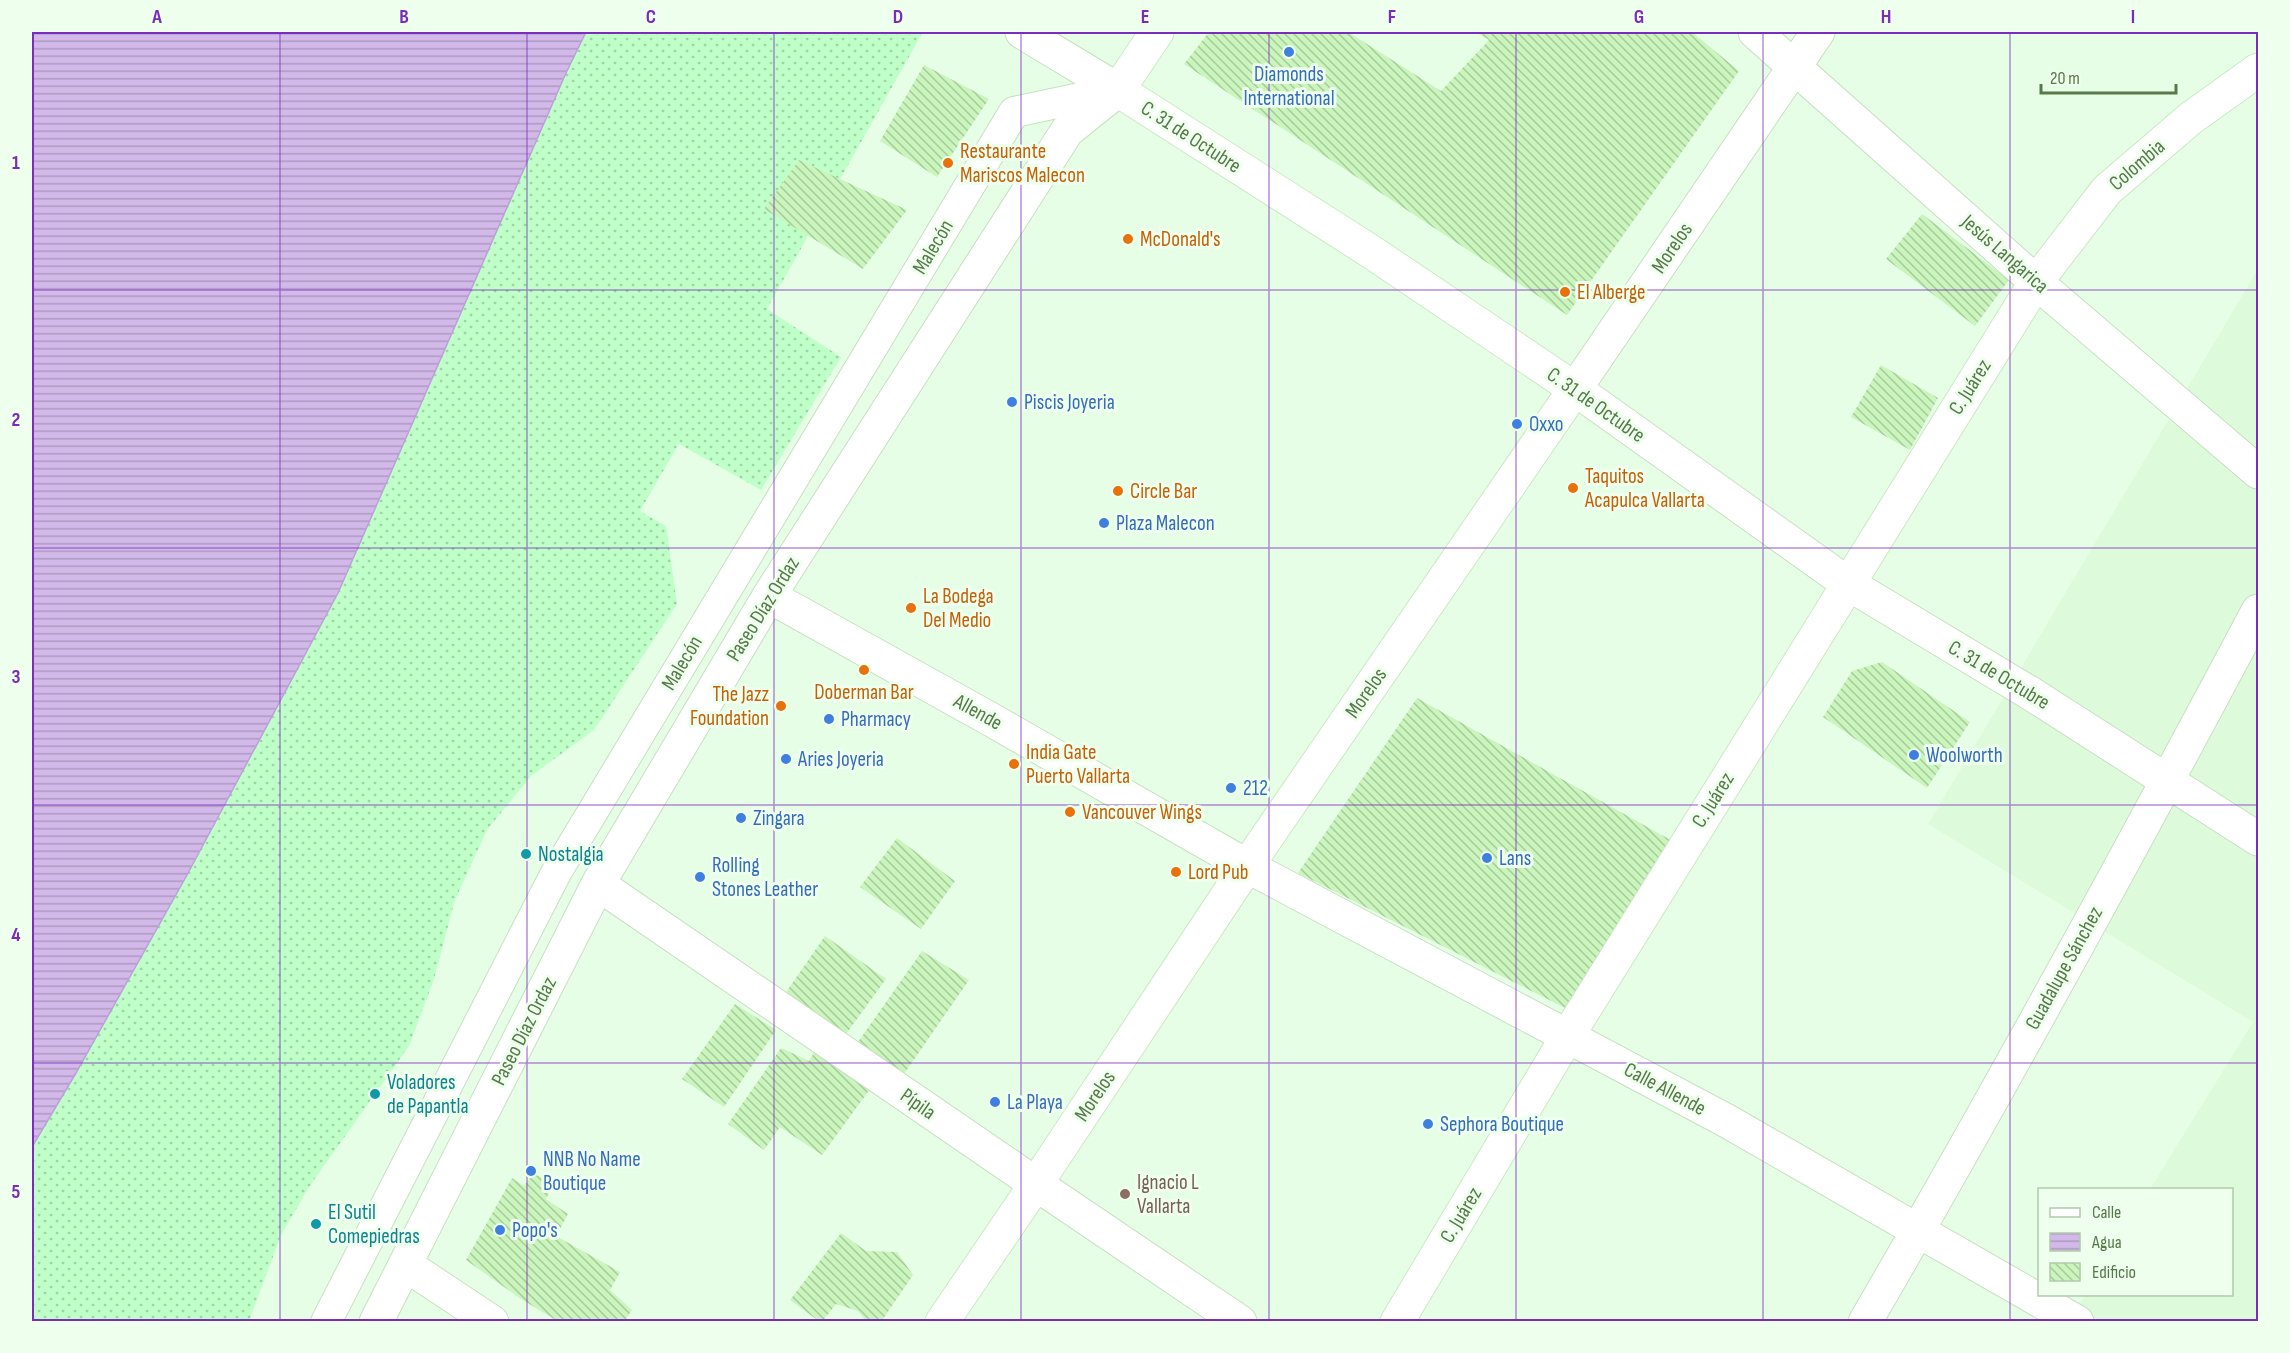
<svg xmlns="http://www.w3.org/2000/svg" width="2290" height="1353" font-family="'Sofia Sans Condensed',sans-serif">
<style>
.residential{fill:#ddfbda}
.sand{fill:url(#sand-dots)}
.water{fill:url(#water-rules);stroke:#be9edc;stroke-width:1.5}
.building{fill:url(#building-back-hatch)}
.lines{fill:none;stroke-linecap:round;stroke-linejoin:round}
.pedestrian-casing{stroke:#c4e2be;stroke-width:32}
.minor-casing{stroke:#c4e2be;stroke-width:35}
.tertiary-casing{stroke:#c4e2be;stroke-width:35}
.secondary-casing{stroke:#c7ebc0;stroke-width:35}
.pedestrian{stroke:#fff;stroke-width:30}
.minor{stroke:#fff;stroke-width:33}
.tertiary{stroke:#fff;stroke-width:33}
.secondary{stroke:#fff;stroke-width:33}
.grid{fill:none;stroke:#7b2cbf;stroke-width:1.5;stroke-opacity:0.55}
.shop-dot{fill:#3f7fe0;stroke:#efffee;stroke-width:2}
.food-dot{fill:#e8710a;stroke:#efffee;stroke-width:2}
.culture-dot{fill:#0f9aa8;stroke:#efffee;stroke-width:2}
.education-dot{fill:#8d6e63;stroke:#efffee;stroke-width:2}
.labels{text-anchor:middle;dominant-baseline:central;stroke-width:6;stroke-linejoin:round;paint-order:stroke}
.shop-label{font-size:21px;fill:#366cbe;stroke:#efffee;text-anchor:start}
.street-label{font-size:21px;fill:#567a48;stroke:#efffee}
.food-label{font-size:21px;fill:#c56008;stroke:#efffee;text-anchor:start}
.culture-label{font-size:21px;fill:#0d838f;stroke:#efffee;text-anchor:start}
.education-label{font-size:21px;fill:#785e54;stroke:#efffee;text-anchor:start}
.neatline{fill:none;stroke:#7b2cbf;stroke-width:2}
.grid-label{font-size:20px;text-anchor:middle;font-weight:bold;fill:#7b2cbf}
</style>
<defs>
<pattern id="sand-dots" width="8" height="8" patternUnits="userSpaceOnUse" patternTransform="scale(1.5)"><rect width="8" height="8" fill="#bfffc8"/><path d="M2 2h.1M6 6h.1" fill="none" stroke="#9ed3a4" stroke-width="1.8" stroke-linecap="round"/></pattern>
<pattern id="water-rules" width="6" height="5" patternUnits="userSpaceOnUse" patternTransform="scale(1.5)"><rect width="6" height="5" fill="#d2b9e9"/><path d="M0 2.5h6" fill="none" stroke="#ad9bbf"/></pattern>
<pattern id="building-back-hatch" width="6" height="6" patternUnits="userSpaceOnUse" patternTransform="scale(1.5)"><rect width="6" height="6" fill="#caf5bc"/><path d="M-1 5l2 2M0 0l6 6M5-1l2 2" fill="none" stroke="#a7cb9b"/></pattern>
</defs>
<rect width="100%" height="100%" fill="#e7fee6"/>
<!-- residential -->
<path class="residential" d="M2258 269V1321H2069L2085 1295 2232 1294V1190L2150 1189 2253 1022 1928 824Z"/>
<!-- sand -->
<path class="sand" d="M586 32H923L767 309 841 357 761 490 679 444 640 511 666 526 677 604 594 730 531 776 487 830 455 900 434 979 409 1046 309 1187 281 1235 249 1321 32 1322V1147L76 1073 187 875 338 593 566 73Z"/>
<!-- water -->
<path class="water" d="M32 32H586L566 73 338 593 187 875 76 1073 32 1147Z"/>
<!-- building -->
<path class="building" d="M1209 32H1348L1441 91 1489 40 1475 32H1692L1739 71 1567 315 1184 64Z
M924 65 989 99 937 177 880 141Z
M799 160 907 210 863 269 764 209Z
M1922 214 2009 280 1975 326 1886 259Z
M1881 365 1938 398 1910 450 1851 417Z
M1882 662 1970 722 1927 788 1823 717 1852 671Z
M1417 698 1676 843 1565 1008 1298 873Z
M897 838 955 881 921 929 860 887Z
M825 936 886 979 844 1037 784 995Z
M922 951 969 980 902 1077 858 1042Z
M735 1004 776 1030 724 1107 682 1079Z
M820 1042 876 1081 822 1155 780 1127 764 1150 728 1124 781 1048 809 1061Z
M533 1174 554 1182 546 1199 568 1214 556 1236 620 1272 610 1290 632 1310 624 1322H559L521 1299 466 1260 512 1178 524 1186Z
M841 1233 866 1251 897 1252 913 1275 881 1322H867L858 1311 836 1304 822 1322H820L790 1300Z"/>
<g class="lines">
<defs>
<path id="pedestrian" d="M326 1322 557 871 1014 112 1118 90"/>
<path id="minor" d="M1755 32 2036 282 2258 472
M769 596 990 719 1247 866
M598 884 1036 1184 1240 1322
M406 1265 492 1322
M376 1322 598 884 769 596 1067 131 1118 90 1022 32
M1865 1322C2001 1088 2131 850 2258 611"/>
<path id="tertiary" d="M1818 32 1575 389 1847 583 2030 693 2258 839
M1247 866 1727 1121 2077 1322"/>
<path id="secondary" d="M942 1322 1036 1184 1247 866 1575 389 1373 253 1118 90 1157 32
M1397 1322 1567 1037 2036 282 2107 190 2191 118 2258 70"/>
</defs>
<!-- pedestrian casing -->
<use href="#pedestrian" class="pedestrian-casing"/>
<!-- minor casing -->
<use href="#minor" class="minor-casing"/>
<!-- tertiary casing -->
<use href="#tertiary" class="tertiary-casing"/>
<!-- secondary casing -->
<use href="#secondary" class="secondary-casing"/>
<!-- pedestrian -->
<use href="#pedestrian" class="pedestrian"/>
<!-- minor -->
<use href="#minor" class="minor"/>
<!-- tertiary -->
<use href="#tertiary" class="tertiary"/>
<!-- secondary -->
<use href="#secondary" class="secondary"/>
</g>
<!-- grid -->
<path class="grid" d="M280 32V1322M527 32V1322M774 32V1322M1021 32V1322M1269 32V1322M1516 32V1322M1763 32V1322M2010 32V1322M32 290H2258M32 548H2258M32 805H2258M32 1063H2258"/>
<!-- markers -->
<g class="shop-dot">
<circle cx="1289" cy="52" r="6"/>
<circle cx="1012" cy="402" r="6"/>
<circle cx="1517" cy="424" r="6"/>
<circle cx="1104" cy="523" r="6"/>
<circle cx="829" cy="719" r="6"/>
<circle cx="1914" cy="755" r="6"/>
<circle cx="786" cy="759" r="6"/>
<circle cx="1231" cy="788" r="6"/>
<circle cx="741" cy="818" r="6"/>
<circle cx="1487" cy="858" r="6"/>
<circle cx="700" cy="877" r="6"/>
<circle cx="995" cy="1102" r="6"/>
<circle cx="1428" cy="1124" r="6"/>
<circle cx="531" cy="1171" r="6"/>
<circle cx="500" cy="1230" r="6"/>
</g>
<g class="food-dot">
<circle cx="948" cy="163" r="6"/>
<circle cx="1128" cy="239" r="6"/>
<circle cx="1565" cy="292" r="6"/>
<circle cx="1573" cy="488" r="6"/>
<circle cx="1118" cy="491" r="6"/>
<circle cx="911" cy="608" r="6"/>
<circle cx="864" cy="670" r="6"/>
<circle cx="781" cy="706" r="6"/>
<circle cx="1014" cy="764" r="6"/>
<circle cx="1070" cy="812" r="6"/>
<circle cx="1176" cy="872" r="6"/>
</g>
<g class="culture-dot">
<circle cx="526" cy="854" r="6"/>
<circle cx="375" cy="1094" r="6"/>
<circle cx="316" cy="1224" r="6"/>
</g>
<circle class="education-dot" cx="1125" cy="1194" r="6"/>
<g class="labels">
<!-- shop labels -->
<g class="shop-label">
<text x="1289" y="74" text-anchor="middle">Diamonds<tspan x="1289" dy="24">International</tspan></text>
<text x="1024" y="402">Piscis Joyeria</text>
<text x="1529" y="424">Oxxo</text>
<text x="1116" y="523">Plaza Malecon</text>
<text x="841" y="719">Pharmacy</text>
<text x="1926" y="755">Woolworth</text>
<text x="798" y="759">Aries Joyeria</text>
<text x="1243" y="788">212</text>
<text x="753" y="818">Zingara</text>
<text x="1499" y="858">Lans</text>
<text x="712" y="865">Rolling<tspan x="712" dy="24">Stones Leather</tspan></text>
<text x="1007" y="1102">La Playa</text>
<text x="1440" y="1124">Sephora Boutique</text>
<text x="543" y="1159">NNB No Name<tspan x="543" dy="24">Boutique</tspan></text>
<text x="512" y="1230">Popo's</text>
</g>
<!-- street labels -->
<g class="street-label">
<text transform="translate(1191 137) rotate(33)">C. 31 de Octubre</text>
<text transform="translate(2137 165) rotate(-41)">Colombia</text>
<text transform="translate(933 247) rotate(-59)">Malecón</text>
<text transform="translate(1672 248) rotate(-56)">Morelos</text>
<text transform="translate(2005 254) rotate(41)">Jesús Langarica</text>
<text transform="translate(1970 387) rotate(-58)">C. Juárez</text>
<text transform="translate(1596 405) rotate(35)">C. 31 de Octubre</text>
<text transform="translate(763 609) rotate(-58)">Paseo Díaz Ordaz</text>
<text transform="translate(682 663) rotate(-59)">Malecón</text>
<text transform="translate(1999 675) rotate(31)">C. 31 de Octubre</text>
<text transform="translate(1366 693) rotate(-55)">Morelos</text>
<text transform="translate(978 712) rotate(29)">Allende</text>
<text transform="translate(1713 800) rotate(-58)">C. Juárez</text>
<text transform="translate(2064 968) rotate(-61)">Guadalupe Sánchez</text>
<text transform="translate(524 1031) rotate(-63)">Paseo Díaz Ordaz</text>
<text transform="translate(1665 1089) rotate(28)">Calle Allende</text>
<text transform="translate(1095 1096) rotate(-56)">Morelos</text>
<text transform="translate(918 1104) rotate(35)">Pípila</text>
<text transform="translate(1461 1215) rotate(-59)">C. Juárez</text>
</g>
<!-- food labels -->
<g class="food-label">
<text x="960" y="151">Restaurante<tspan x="960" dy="24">Mariscos Malecon</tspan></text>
<text x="1140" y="239">McDonald's</text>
<text x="1577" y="292">El Alberge</text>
<text x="1585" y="476">Taquitos<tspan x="1585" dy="24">Acapulca Vallarta</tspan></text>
<text x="1130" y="491">Circle Bar</text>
<text x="923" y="596">La Bodega<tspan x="923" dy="24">Del Medio</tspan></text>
<text x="864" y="692" text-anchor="middle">Doberman Bar</text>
<text x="769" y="694" text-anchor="end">The Jazz<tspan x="769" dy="24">Foundation</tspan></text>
<text x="1026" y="752">India Gate<tspan x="1026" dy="24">Puerto Vallarta</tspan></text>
<text x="1082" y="812">Vancouver Wings</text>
<text x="1188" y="872">Lord Pub</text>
</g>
<!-- culture labels -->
<g class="culture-label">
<text x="538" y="854">Nostalgia</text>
<text x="387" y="1082">Voladores<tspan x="387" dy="24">de Papantla</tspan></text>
<text x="328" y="1212">El Sutil<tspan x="328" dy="24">Comepiedras</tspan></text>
</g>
<!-- education labels -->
<g class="education-label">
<text x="1137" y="1182">Ignacio L<tspan x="1137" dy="24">Vallarta</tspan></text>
</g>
</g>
<!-- border -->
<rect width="2290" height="1353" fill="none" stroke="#efffee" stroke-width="66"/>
<!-- legend -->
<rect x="2038" y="1188" width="195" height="108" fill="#efffee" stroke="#b2caac" stroke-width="1.5"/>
<rect x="2050" y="1208" width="30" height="9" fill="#ffffff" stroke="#b2caac" stroke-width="1.5"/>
<text x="2092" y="1218" font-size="18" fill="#567a48">Calle</text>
<rect x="2050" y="1233" width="30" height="18" fill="url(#water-rules)" stroke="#b2caac" stroke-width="1.5"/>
<text x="2092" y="1248" font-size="18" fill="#567a48">Agua</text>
<rect x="2050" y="1263" width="30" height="18" fill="url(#building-back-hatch)" stroke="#b2caac" stroke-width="1.5"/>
<text x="2092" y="1278" font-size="18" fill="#567a48">Edificio</text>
<!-- scale -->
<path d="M2041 84v9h135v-9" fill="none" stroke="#567a48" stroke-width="3"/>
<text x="2050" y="84" font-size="18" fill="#567a48" stroke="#efffee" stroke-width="4.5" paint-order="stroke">20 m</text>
<rect x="33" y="33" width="2224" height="1287" class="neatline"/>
<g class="grid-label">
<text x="157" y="23">A</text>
<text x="404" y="23">B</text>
<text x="651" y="23">C</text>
<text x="898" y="23">D</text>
<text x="1145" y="23">E</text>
<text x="1392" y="23">F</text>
<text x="1639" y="23">G</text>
<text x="1886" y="23">H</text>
<text x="2133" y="23">I</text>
<text x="16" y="169">1</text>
<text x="16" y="426">2</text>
<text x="16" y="683">3</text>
<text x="16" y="941">4</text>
<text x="16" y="1198">5</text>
</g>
</svg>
